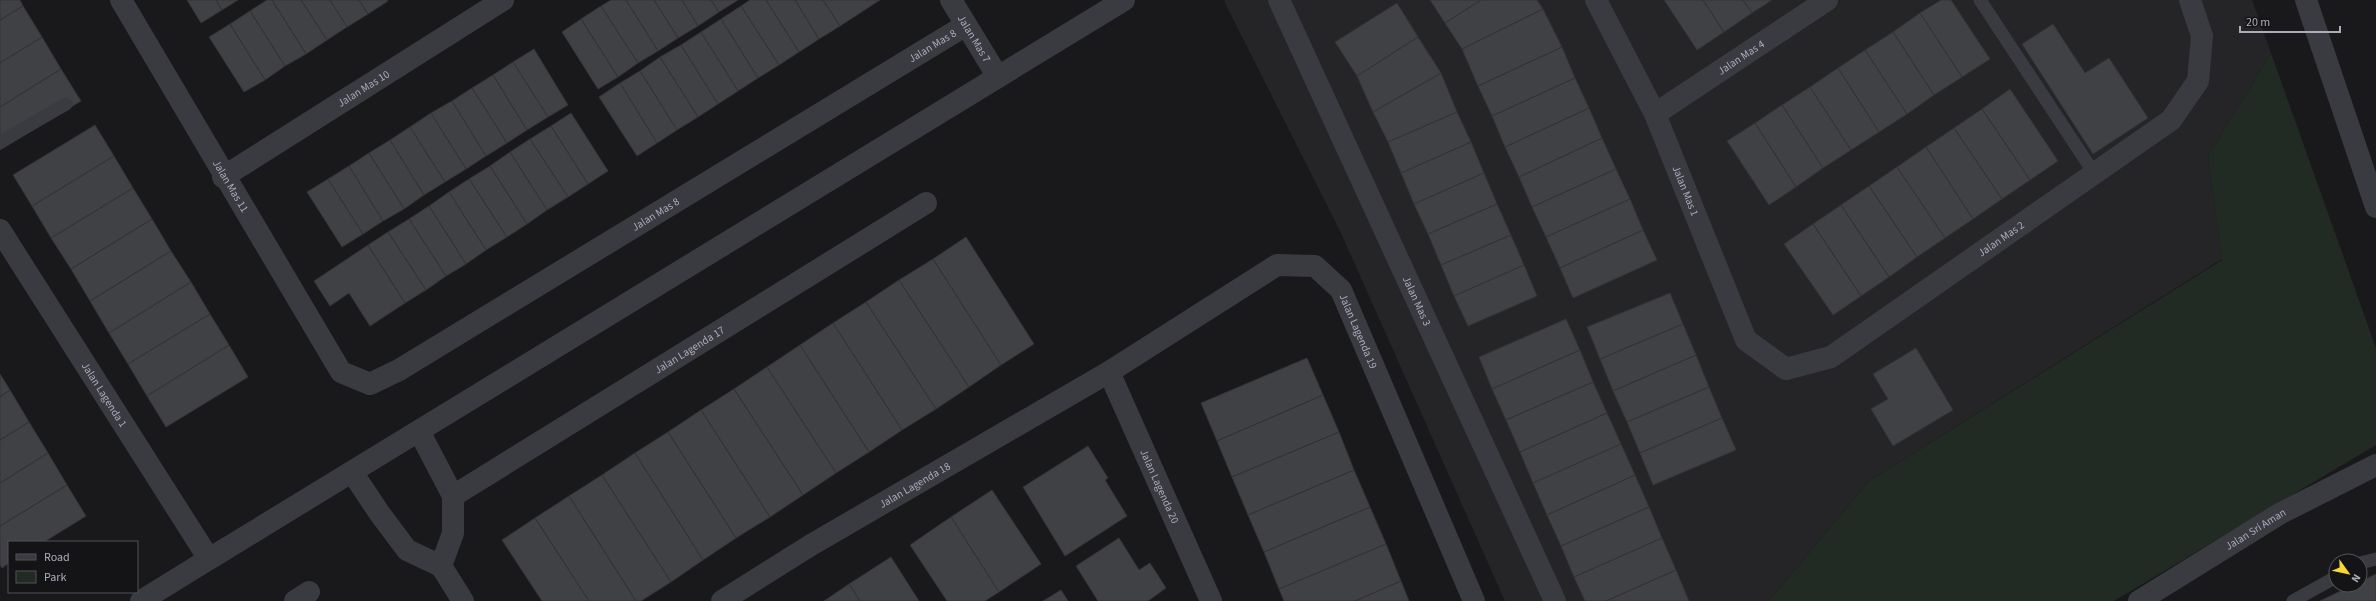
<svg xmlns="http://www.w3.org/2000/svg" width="2376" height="601" font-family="'Source Sans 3',sans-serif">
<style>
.built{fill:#252528}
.green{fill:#212a23}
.building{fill:#404145;stroke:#343337}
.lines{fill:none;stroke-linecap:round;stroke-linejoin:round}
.service{stroke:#3a3a41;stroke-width:13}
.minor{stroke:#3a3a41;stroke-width:22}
.tertiary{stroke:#3a3a41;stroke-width:22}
.labels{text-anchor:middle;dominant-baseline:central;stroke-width:3;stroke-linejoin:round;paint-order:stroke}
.street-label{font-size:11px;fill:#abadbb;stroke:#141416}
</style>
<rect width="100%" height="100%" fill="#19191b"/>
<!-- built -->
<path class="built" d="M1226 0H2252L2271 53 2208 156 2222 259 1869 481 1769 601H1505L1340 231 1224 1Z"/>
<!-- green -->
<path class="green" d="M2271 53 2376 348V445L2114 601H1769L1869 481 2222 260 2208 156Z"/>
<!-- building -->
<path class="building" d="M0 0H20L23 6 0 20Z
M187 0H216L222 10 201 23Z
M216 0H238L222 10Z
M267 0H272L306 54 285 66 250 11Z
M272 0H301L327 40 306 54Z
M301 0H330L347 27 327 40Z
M330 0H359L368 14 347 27Z
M359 0H387L388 1 368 14Z
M611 0H626L658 51 638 63 601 6Z
M626 0H654L678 38 658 51Z
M654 0H682L698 26 678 38Z
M682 0H711L719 12 698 26Z
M711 0H738L719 12Z
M750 0H766L799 52 779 65 741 6Z
M766 0H795L819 39 799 52Z
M795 0H823L840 26 819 39Z
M823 0H880L840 26Z
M1430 0H1481L1445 23Z
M1481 0H1537L1543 9 1462 49 1445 23Z
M1664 0H1703L1724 32 1697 50Z
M1703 0H1743L1752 13 1724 32Z
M1743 0H1772L1752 13Z
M1941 0H1951L1990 59 1962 77 1920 13Z
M1397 3 1418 37 1357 76 1335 42Z
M23 6 42 37 0 63V20Z
M601 6 638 63 618 77 581 19Z
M741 6 779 65 758 78 721 19Z
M1543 9 1562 47 1478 86 1462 49Z
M250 11 285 66 265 80 230 24Z
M1920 13 1962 77 1934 95 1893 32Z
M581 19 618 77 598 89 562 32Z
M721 19 758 78 738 91 701 32Z
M230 24 265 80 244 92 209 37Z
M2053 24 2085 73 2109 58 2148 118 2093 154 2022 44Z
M701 32 738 91 718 104 681 45Z
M1893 32 1934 95 1907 114 1865 50Z
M42 37 61 69 0 107V63Z
M1418 37 1441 73 1373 112 1357 76Z
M681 45 718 104 698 117 660 57Z
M1562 47 1575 78 1492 116 1478 86Z
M534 49 568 105 548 117 513 62Z
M1865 50 1907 114 1879 132 1838 68Z
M660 57 698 117 677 130 640 71Z
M513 62 548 117 527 130 493 75Z
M1838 68 1879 132 1851 150 1810 87Z
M61 69 81 101 0 150V107Z
M640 71 677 130 657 143 620 83Z
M1441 73 1457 112 1388 142 1373 112Z
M493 75 527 130 507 143 472 88Z
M1575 78 1589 108 1505 147 1492 116Z
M620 83 657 143 637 156 599 97Z
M1810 87 1851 150 1823 168 1782 105Z
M472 88 507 143 486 156 452 101Z
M2010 89 2058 161 2030 180 1982 109Z
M452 101 486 156 466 169 431 113Z
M1782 105 1823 168 1796 187 1755 123Z
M1589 108 1602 138 1519 177 1505 147Z
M1982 109 2030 180 2002 199 1954 128Z
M1457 112 1471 142 1401 173 1388 142Z
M431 113 466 169 445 182 410 127Z
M571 113 608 171 588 184 551 126Z
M1755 123 1796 187 1769 205 1727 141Z
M95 125 114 156 32 206 13 175Z
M551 126 588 184 568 197 530 139Z
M410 127 445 182 424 195 390 140Z
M1954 128 2002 199 1973 219 1926 147Z
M1602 138 1616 169 1532 207 1519 177Z
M530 139 568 197 547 210 510 152Z
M390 140 424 195 404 209 369 153Z
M1471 142 1484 173 1414 204 1401 173Z
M1926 147 1973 219 1945 238 1897 167Z
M510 152 547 210 527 224 490 166Z
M369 153 404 209 383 221 349 166Z
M114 156 133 188 51 238 32 206Z
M349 166 383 221 363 234 328 179Z
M490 166 527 224 507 237 469 179Z
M1897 167 1945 238 1917 257 1869 186Z
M1616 169 1630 199 1546 237 1532 207Z
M1484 173 1497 204 1428 234 1414 204Z
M328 179 363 234 342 247 307 192Z
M469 179 507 237 486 250 449 192Z
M1869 186 1917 257 1889 277 1841 205Z
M133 188 152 219 71 269 51 238Z
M449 192 486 250 466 264 429 206Z
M1630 199 1643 230 1560 268 1546 237Z
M1497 204 1511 235 1441 265 1428 234Z
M1841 205 1889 277 1861 296 1813 224Z
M429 206 466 264 446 276 409 219Z
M152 219 171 251 90 301 71 269Z
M409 219 446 276 426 290 388 232Z
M1813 224 1861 296 1833 315 1784 244Z
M1643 230 1657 260 1573 298 1560 268Z
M388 232 426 290 405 303 368 245Z
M1511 235 1524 265 1454 296 1441 265Z
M966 237 1034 344 1001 365 933 259Z
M368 245 405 303 370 326 349 293 330 306 314 281Z
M171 251 191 282 109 333 90 301Z
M933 259 1001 365 969 387 899 280Z
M1524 265 1537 296 1468 326 1454 296Z
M899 280 969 387 936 409 866 302Z
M191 282 210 314 128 364 109 333Z
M1670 293 1683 324 1600 359 1587 327Z
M866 302 936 409 902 430 833 323Z
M210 314 229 345 147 396 128 364Z
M1566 319 1580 350 1492 389 1479 357Z
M833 323 902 430 869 452 800 345Z
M1683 324 1696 355 1613 391 1600 359Z
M229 345 248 377 166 427 147 396Z
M800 345 869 452 836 473 767 367Z
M1916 348 1953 410 1893 446 1871 409 1888 399 1873 374Z
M1580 350 1593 382 1506 420 1492 389Z
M1696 355 1709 387 1627 422 1613 391Z
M1307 358 1323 395 1217 441 1201 403Z
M767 367 836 473 803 495 734 389Z
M0 374 10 390 0 397Z
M1593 382 1607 413 1520 452 1506 420Z
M1709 387 1722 418 1640 453 1627 422Z
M734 389 803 495 770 517 701 410Z
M10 390 29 422 0 440V397Z
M1323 395 1339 432 1232 477 1217 441Z
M701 410 770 517 736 538 668 432Z
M1607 413 1621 444 1533 483 1520 452Z
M1722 418 1736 450 1653 485 1640 453Z
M29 422 48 453 0 483V440Z
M668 432 736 538 703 560 635 453Z
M1339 432 1354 470 1248 515 1232 477Z
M1621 444 1635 475 1547 515 1533 483Z
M1088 446 1108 478 1105 480 1127 516 1065 556 1023 487Z
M48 453 67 485 0 526V483Z
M635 453 703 560 671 582 602 475Z
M1354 470 1370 507 1264 552 1248 515Z
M602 475 671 582 641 601H636L569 496Z
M1635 475 1649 507 1561 546 1547 515Z
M67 485 86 516 44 542H9V563L2 568 0 565V526Z
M992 490 1041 564 999 592 951 517Z
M569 496 636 601H589L535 518Z
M1370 507 1386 544 1279 589 1264 552Z
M1649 507 1662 538 1574 577 1561 546Z
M951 517 999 592 985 601H947L910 545Z
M535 518 589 601H542L502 540Z
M1119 538 1139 570 1150 563 1166 588 1148 601H1098L1076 566Z
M1662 538 1676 570 1606 601H1585L1574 577Z
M1386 544 1401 581 1355 601H1284L1279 589Z
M891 557 919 601H860L849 584Z
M1676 570 1689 601H1606Z
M2376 574V601H2320L2353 585H2360V582Z
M1401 581 1409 601H1355Z
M849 584 860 601H824Z
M1061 590 1068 601H1043Z"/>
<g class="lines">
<!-- service -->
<path class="service" d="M1980 0 2094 173
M0 142 66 104
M2360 563 2376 559
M2293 601 2336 577"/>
<!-- minor -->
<g class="minor">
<path id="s1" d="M121 0 341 372 370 384 399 370 966 25"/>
<path id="s2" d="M951 0 998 77"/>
<path id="s3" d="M1279 0 1555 601"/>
<path id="s4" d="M1596 0 1655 114 1746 340 1786 369 1831 357 2171 120 2198 81 2202 36 2190 0"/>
<path id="s5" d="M1655 114 1827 0"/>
<path id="s6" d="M223 177 503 0"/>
<path id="s7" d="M1109 372 1211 601"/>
<path d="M419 431 453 496V533L441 566"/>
<path d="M352 472 380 514 407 550 441 566"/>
<path id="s8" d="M453 496 926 203"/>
<path d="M441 566 463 601"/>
<path d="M141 601 209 559"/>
<path d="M295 601 309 592"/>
<path id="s9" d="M722 601 811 545 1109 372 1277 265 1315 266 1341 290 1474 601"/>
<path id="s10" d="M2139 601 2281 513 2376 465"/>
</g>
<!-- tertiary -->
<g class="tertiary">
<path d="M2306 0 2376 207"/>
<path id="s11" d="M0 230 209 559 1124 0"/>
</g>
</g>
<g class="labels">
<!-- street labels -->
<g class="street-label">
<text stroke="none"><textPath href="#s2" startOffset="45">Jalan Mas 7</textPath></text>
<text stroke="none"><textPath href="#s1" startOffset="1120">Jalan Mas 8</textPath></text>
<text stroke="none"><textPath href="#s5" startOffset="103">Jalan Mas 4</textPath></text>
<text stroke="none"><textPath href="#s6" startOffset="166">Jalan Mas 10</textPath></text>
<text stroke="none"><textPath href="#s1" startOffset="216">Jalan Mas 11</textPath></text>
<text stroke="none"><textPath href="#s4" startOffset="211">Jalan Mas 1</textPath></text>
<text stroke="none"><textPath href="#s1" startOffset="796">Jalan Mas 8</textPath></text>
<text stroke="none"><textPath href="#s4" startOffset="675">Jalan Mas 2</textPath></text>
<text stroke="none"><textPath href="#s3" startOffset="331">Jalan Mas 3</textPath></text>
<text stroke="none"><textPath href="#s9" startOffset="767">Jalan Lagenda 19</textPath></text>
<text stroke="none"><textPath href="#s8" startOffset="278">Jalan Lagenda 17</textPath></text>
<text stroke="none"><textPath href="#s11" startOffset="195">Jalan Lagenda 1</textPath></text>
<text stroke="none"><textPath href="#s9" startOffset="225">Jalan Lagenda 18</textPath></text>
<text stroke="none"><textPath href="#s7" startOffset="125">Jalan Lagenda 20</textPath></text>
<text stroke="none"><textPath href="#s10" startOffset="137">Jalan Sri Aman</textPath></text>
</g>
</g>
<!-- legend -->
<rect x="8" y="541" width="130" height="52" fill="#141416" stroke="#505158"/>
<rect x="16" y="554" width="20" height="6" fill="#3a3a41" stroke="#505158"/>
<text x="44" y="561" font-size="12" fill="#abadbb">Road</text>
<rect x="16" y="571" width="20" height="12" fill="#212a23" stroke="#505158"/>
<text x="44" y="581" font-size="12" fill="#abadbb">Park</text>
<!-- north arrow -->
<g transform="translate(2348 573) rotate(123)"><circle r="19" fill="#141416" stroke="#505158"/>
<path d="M0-3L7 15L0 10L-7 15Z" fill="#f8d634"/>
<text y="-6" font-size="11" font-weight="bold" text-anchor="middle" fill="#abadbb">N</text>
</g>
<!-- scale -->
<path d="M2240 26v6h100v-6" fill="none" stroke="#abadbb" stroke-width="2"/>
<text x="2246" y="26" font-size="12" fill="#abadbb" stroke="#141416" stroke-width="3" paint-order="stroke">20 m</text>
</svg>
